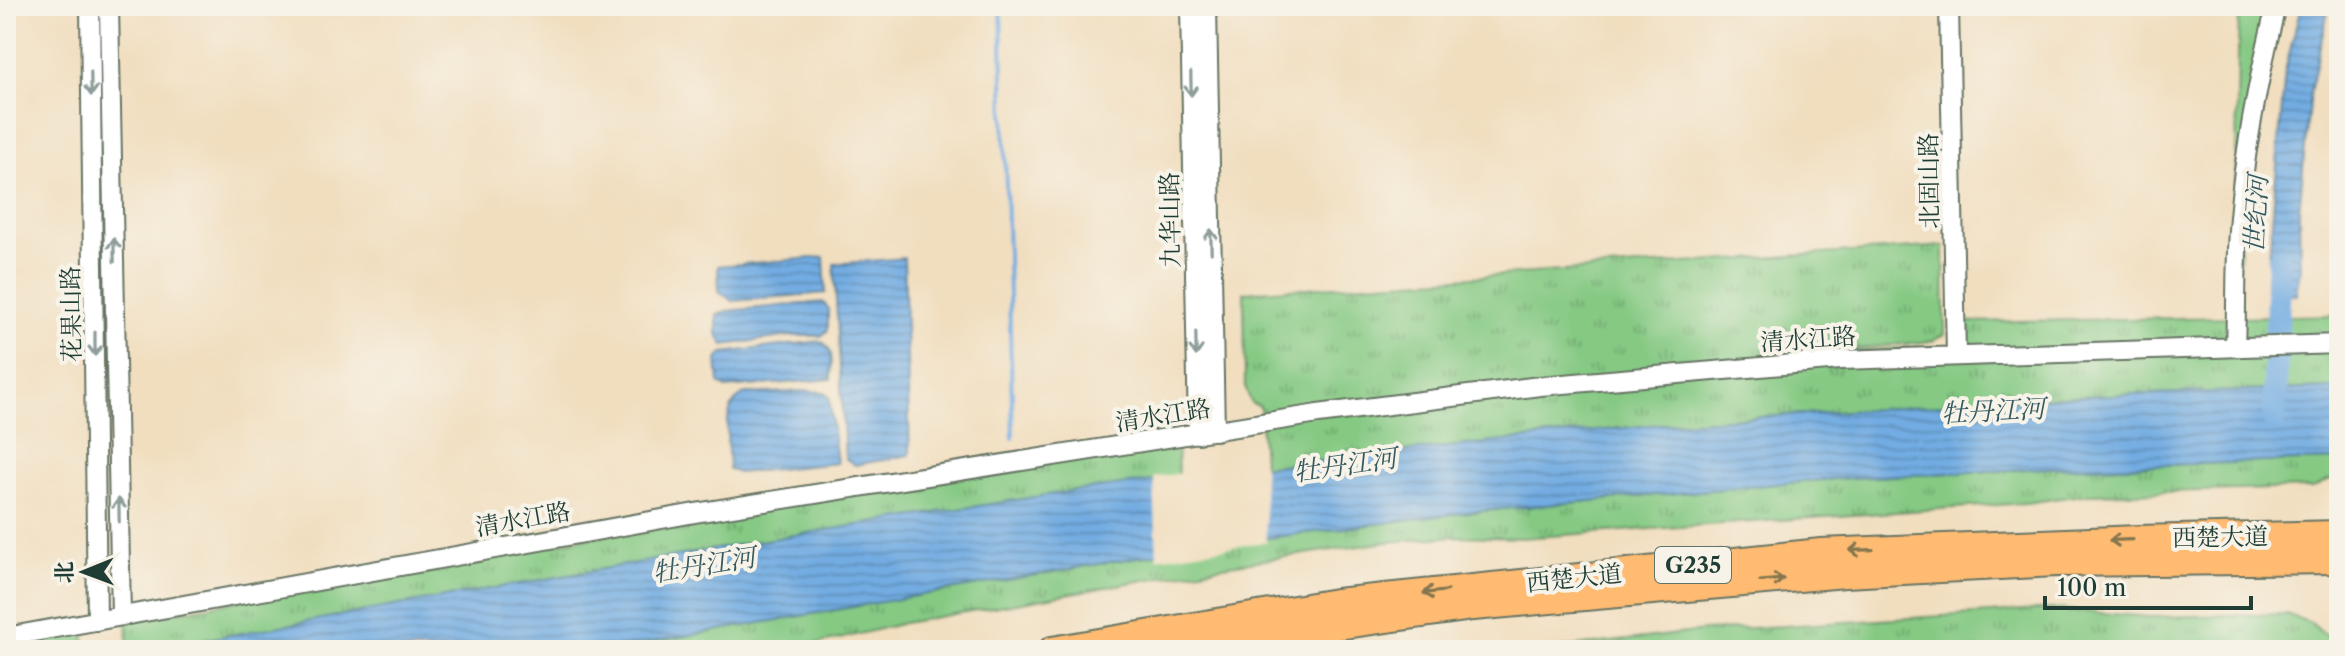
<svg xmlns="http://www.w3.org/2000/svg" width="2345" height="656" font-family="'Libre Caslon Text','Noto Serif SC',serif">
<style>
.grass{fill:url(#grass-tufts);stroke:#52835c;stroke-width:2}
.garden{fill:#85c983;stroke:#52835c;stroke-width:2}
.water{fill:url(#water-rules);stroke:#48748b;stroke-width:2}
.pier{fill:#f1debf}
.lines{fill:none;stroke-linecap:round;stroke-linejoin:round}
.stream{stroke:#72ace2;stroke-width:4}
.river{stroke:#72ace2;stroke-width:24}
.minor-casing{stroke:#687565;stroke-width:22}
.highway-casing{stroke:#687565;stroke-width:30}
.minor{stroke:#fff;stroke-width:18}
.highway{stroke:#ffbb71;stroke-width:26}
.oneway{stroke:#8f9e9a}
.oneway2{stroke:#84764f}
.labels{text-anchor:middle;dominant-baseline:central;stroke-width:8;stroke-linejoin:round;paint-order:stroke}
.shield{fill:#f7f3e8;stroke:#60746a;stroke-width:2}
.shield-label{font-size:22px;font-weight:bold;fill:#1f3d34}
.street-label{font-size:24px;fill:#1f3d34;stroke:#f7f3e8}
.water-label{font-size:26px;font-style:italic;fill:#345960;stroke:#f7f3e8}
</style>
<defs>
<pattern id="grass-tufts" width="24" height="20" patternUnits="userSpaceOnUse" patternTransform="scale(2)"><rect width="24" height="20" fill="#85c983"/><path d="M3 7l-1-3M5 7V3M7 7l1-3M15 17l-1-3M17 17v-4M19 17l1-3" fill="none" stroke="#6ca46c"/></pattern>
<pattern id="water-rules" width="6" height="5" patternUnits="userSpaceOnUse" patternTransform="scale(2)"><rect width="6" height="5" fill="#72ace2"/><path d="M0 2.5h6" fill="none" stroke="#5d8db8"/></pattern>
</defs>
<rect width="100%" height="100%" fill="#f7f3e8"/>
<filter id="ink" filterUnits="userSpaceOnUse"><feTurbulence type="fractalNoise" baseFrequency=".0125" numOctaves="2"/><feDisplacementMap in="SourceGraphic" scale="16" xChannelSelector="R" yChannelSelector="G"/><feConvolveMatrix kernelMatrix="1 2 1 2 8 2 1 2 1" color-interpolation-filters="sRGB"/></filter>
<filter id="wash" filterUnits="userSpaceOnUse"><feTurbulence type="fractalNoise" baseFrequency=".006" numOctaves="4" result="noise"/><feDisplacementMap in="SourceGraphic" scale="32" xChannelSelector="R" yChannelSelector="G"/><feGaussianBlur stdDeviation="1.8" result="paint"/><feColorMatrix in="noise" values="0 0 0 0 0 0 0 0 0 0 0 0 0 0 0 0 0 1.4 0 .05"/><feComposite in="paint" operator="in"/></filter>
<g filter="url(#wash)">
<rect width="100%" height="100%" fill="#f1debf"/>
<!-- grass -->
<path class="grass" d="M1944 246 1945 334 1933 341 1804 354 1967 345 1966 322 2339 315V388L2080 396 1670 423 1263 467 1260 406 1251 403 1245 386 1244 292Z
M1177 439 1178 478 789 536 146 650H128L127 621 637 529Z
M2339 460V476L2313 488 2089 494 2026 503 1521 538 1455 536 1387 542 1229 565 904 623 831 641 780 650H605L1190 548 1468 512 1833 479 2047 468Z
M2053 609 2150 617 2286 614 2311 623 2331 640 2335 650H1542L1704 631Z
M84 628 85 650H6V641Z"/>
<!-- garden -->
<path class="garden" d="M2239 6H2269L2233 306Z"/>
<!-- water -->
<path class="water" d="M2301 6H2329L2310 92 2299 213 2300 269 2296 294 2266 292 2285 71Z
M824 257 826 293 732 301 719 291 718 266Z
M904 258 910 455 855 465 845 458 834 264Z
M823 302 828 308V330L821 336H792L724 345 717 334V315L727 311Z
M820 341C836 349 831 364 831 379L726 388 719 383 717 360 723 353Z
M2339 388V460L2047 468 1833 479 1468 512 1190 548 605 650H146L789 536 1066 492 1263 467 1670 423 2080 396Z
M809 391 824 392 829 397 837 463 738 473 729 469C729 444 719 408 744 394Z"/>
<!-- pier -->
<path class="pier" d="M1263 463 1266 542 1157 558 1154 477Z"/>
<g class="lines">
<!-- stream -->
<path class="stream" d="M1001 6 1013 438"/>
<!-- river -->
<path class="river" d="M2274 420 2279 261"/>
</g>
</g>
<g filter="url(#ink)">
<g class="lines">
<defs>
<path id="minor" d="M90 6 97 621
M109 6 121 616
M1190 6 1198 434
M1207 6 1215 431
M1949 6 1956 355
M2235 345C2237 303 2235 259 2239 217 2245 145 2259 76 2276 6
M6 637 695 513 1318 414 1540 386 1840 360 2339 344"/>
<path id="highway" d="M1052 650 1336 602 1821 552 2138 539 2339 534
M1166 650 1473 607 1845 574 2056 563 2339 560"/>
</defs>
<!-- minor casing -->
<use href="#minor" class="minor-casing"/>
<!-- highway casing -->
<use href="#highway" class="highway-casing"/>
<!-- minor -->
<use href="#minor" class="minor"/>
<!-- highway -->
<use href="#highway" class="highway"/>
</g>
<!-- one-way arrows -->
<defs><path id="oneway-shaft" d="M-6 0H5M1.5-3L5.5 0L1.5 3" fill="none" stroke-width="1.6" stroke-linecap="round" stroke-linejoin="round" transform="scale(2)"/></defs>
<g class="oneway">
<use href="#oneway-shaft" transform="translate(91 84) rotate(89)"/>
<use href="#oneway-shaft" transform="translate(1191 84) rotate(89)"/>
<use href="#oneway-shaft" transform="translate(1211 241) rotate(-91)"/>
<use href="#oneway-shaft" transform="translate(114 250) rotate(-91)"/>
<use href="#oneway-shaft" transform="translate(95 344) rotate(90)"/>
<use href="#oneway-shaft" transform="translate(1196 344) rotate(89)"/>
<use href="#oneway-shaft" transform="translate(119 510) rotate(-91)"/>
</g>
<g class="oneway2">
<use href="#oneway-shaft" transform="translate(2121 540) rotate(178)"/>
<use href="#oneway-shaft" transform="translate(1861 550) rotate(178)"/>
<use href="#oneway-shaft" transform="translate(1772 580) rotate(-5)"/>
<use href="#oneway-shaft" transform="translate(1435 592) rotate(174)"/>
</g>
</g>
<g class="labels">
<!-- shield labels -->
<rect class="shield" x="1655" y="547" width="76" height="36" rx="6"/>
<g class="shield-label">
<text x="1693" y="565">G235</text>
</g>
<!-- street labels -->
<g class="street-label">
<text transform="translate(1929 181) rotate(-91)">北固山路</text>
<text transform="translate(1170 220) rotate(-91)">九华山路</text>
<text transform="translate(71 314) rotate(-91)">花果山路</text>
<text transform="translate(1808 339) rotate(-4)">清水江路</text>
<text transform="translate(1163 415) rotate(-9)">清水江路</text>
<text transform="translate(523 519) rotate(-10)">清水江路</text>
<text transform="translate(2220 537) rotate(-1)">西楚大道</text>
<text transform="translate(1574 578) rotate(-6)">西楚大道</text>
</g>
<!-- water labels -->
<g class="water-label">
<text transform="translate(2256 214) rotate(-87)">世纪河</text>
<text transform="translate(1993 411) rotate(-3)">牡丹江河</text>
<text transform="translate(1345 465) rotate(-8)">牡丹江河</text>
<text transform="translate(704 565) rotate(-9)">牡丹江河</text>
</g>
</g>
<!-- margin -->
<rect width="2345" height="656" fill="none" stroke="#f7f3e8" stroke-width="32"/>
<!-- north arrow -->
<g transform="translate(84 572) rotate(269)" stroke="#f7f3e8" stroke-width="6" paint-order="stroke">
<path d="M0-6L14 30L0 20L-14 30Z" fill="#1f3d34"/>
<text y="-12" font-size="22" font-weight="bold" text-anchor="middle" fill="#1f3d34">北</text>
</g>
<!-- scale -->
<path d="M2045 596v12h206v-12" fill="none" stroke="#1f3d34" stroke-width="4"/>
<text x="2057" y="596" font-size="24" fill="#1f3d34" stroke="#f7f3e8" stroke-width="6" paint-order="stroke">100 m</text>
</svg>
